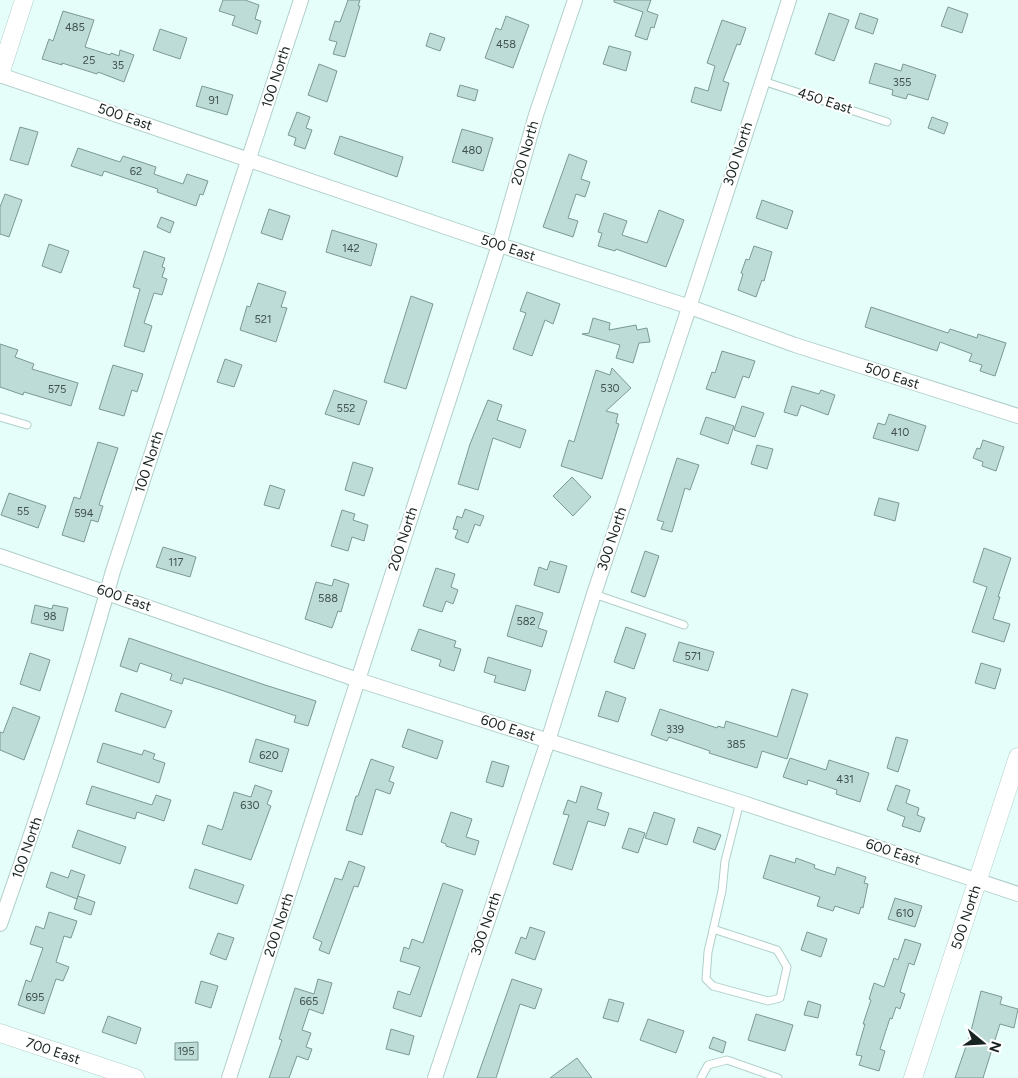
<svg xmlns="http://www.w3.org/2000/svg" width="1018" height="1078" font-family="Figtree,sans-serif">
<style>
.building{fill:#bddcd7;stroke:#7c9994}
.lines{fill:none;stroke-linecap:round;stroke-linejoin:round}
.service-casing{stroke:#b1cfca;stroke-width:9}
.minor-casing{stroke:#b1cfca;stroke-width:16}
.tertiary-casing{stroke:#b1cfca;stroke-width:19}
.service{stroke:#fff;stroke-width:7}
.minor{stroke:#fff;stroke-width:14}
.tertiary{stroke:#fff;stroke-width:18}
.labels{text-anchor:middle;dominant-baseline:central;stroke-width:4;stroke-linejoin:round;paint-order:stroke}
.number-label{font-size:11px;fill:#40514e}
.street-label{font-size:14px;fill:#172321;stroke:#fff}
</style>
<rect width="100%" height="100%" fill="#e5fefa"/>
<!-- building -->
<path class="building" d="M223 0H245L259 5 255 19 261 21 257 34 232 25 235 16 219 11Z
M348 0H360L358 6H360L345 57 333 54 337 42 329 40 335 21 340 22Z
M614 0H651L647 11 658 15 654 28 651 27 647 40 635 36 643 12 614 2Z
M948 7 968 14 962 33 941 26Z
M63 11 94 20 85 47 110 55 111 53 119 56 120 50 134 55 124 82 98 72 97 74 62 63V65L42 59 49 39 53 41Z
M829 13 849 20 834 61 815 54Z
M860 13 878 19 873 34 855 28Z
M506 16 529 25 513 68 485 58 496 28 501 30Z
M722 20 746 28 740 45 737 44 723 81 729 83 721 111 691 102 695 87 708 91 715 66 707 63Z
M160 29 187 38 180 59 153 50Z
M430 33 445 38 440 51 426 46Z
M609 46 631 52 626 71 603 64Z
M875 63 901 71 903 64 936 75 928 100 908 94 906 99 892 95 893 90 869 83Z
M319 64 337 71 327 102 308 95Z
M460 85 478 90 475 101 457 96Z
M202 86 233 95 227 115 196 106Z
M297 112 310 117 306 128 312 130 305 149 294 145 296 138 288 135Z
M932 117 948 123 944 134 928 128Z
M20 127 38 132 28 165 10 160Z
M462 129 493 138 483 171 452 162Z
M340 136 403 157 397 177 334 154Z
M78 148 120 162 123 156 156 167 154 174 183 184 187 174 208 181 203 195 200 194 196 206 157 192 158 189 104 171 102 176 71 166Z
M569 154 587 161 581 179 590 182 585 197 576 194 568 218 578 221 573 237 543 227Z
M5 194 22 200 9 237 0 234V207Z
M762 200 793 211 787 229 756 218Z
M269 209 290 216 282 240 261 233Z
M659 210 684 220 666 267 616 249 615 251 598 246 602 233 598 232 604 213 627 221 622 235 647 243Z
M161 217 174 222 170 233 157 227Z
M332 230 377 244 371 266 326 252Z
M49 244 69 251 61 273 42 266Z
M754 246 772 252 764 281 762 280 756 297 738 290 743 274 741 273 746 259 749 260Z
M144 251 165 258 162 267 165 268 162 277 167 279 162 295 154 293 144 323 152 326 144 352 124 346 140 289 133 287Z
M258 283 286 292 281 307 287 308 276 342 240 330 247 306 250 307Z
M527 292 560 304 553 324 545 320 532 356 513 349 526 313 520 311Z
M411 296 433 304 406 389 384 382Z
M871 307 948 333 950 329 977 338 978 334 1006 343 995 376 980 371 982 365 969 361 972 354 940 342 937 351 865 327Z
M593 318 610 323 609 330 636 325 637 330 647 328 650 342 639 343 633 363 616 358 620 345 582 334 589 333Z
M0 344 18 350 15 357 34 364 32 369 78 383 71 406 24 392 23 395 0 387Z
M722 351 755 361 749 378 743 376 735 398 706 389 712 372 715 373Z
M225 359 242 365 234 387 217 382Z
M113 365 143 374 137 392 132 390 124 416 99 409Z
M612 368 631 388 606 411 618 414 616 423 619 424 602 479 561 466 569 440 574 442 596 370 610 375Z
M792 386 819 394 821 390 835 395 828 415 801 405 797 416 784 412Z
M334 390 367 401 359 425 325 414Z
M488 400 502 405 497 420 526 430 520 448 493 438 478 490 458 484 470 444Z
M742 406 764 413 755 437 734 430Z
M889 414 926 426 918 451 873 438 878 423 885 425Z
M706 417 734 426 728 444 700 434Z
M983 440 1004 447 996 471 982 466 983 462 973 458 977 448 980 449Z
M98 442 118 448 99 505 103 506 98 522 91 520 84 542 62 535 74 497 80 499Z
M757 445 773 449 767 469 751 464Z
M677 458 699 465 690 490 685 488 672 532 661 529 664 522 657 520Z
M353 462 373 468 364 496 345 490Z
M572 477 591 497 573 516 553 496Z
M270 485 285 490 279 509 264 505Z
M9 493 46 506 38 528 1 515Z
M879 498 899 503 895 521 874 515Z
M465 509 484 516 480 526 475 524 468 543 455 538 458 530 453 529 457 516 462 518Z
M342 510 355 514 353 520 368 525 364 541 352 537 348 551 331 546Z
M163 547 196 557 190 577 156 567Z
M984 548 1011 558 998 597H1000L993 619 1010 624 1004 642 972 632 987 587 973 582Z
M645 551 659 556 645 597 631 592Z
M550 561 567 566 559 593 534 585 539 567 547 570Z
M436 568 455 574 451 587 458 590 453 604 446 601 442 612 423 606Z
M334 579 349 584 341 612 338 611 332 628 305 619 316 582 332 586Z
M35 605 52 609 53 605 68 608 63 631 31 623Z
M516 605 543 613 538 628 547 631 542 647 507 636Z
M626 627 646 634 634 669 614 662Z
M419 629 456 641 454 647 461 649 454 671 439 666 441 660 411 650Z
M129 638 265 685 316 701 308 726 294 722 296 716 221 690 184 678 182 684 170 680 172 674 140 663 137 672 120 666Z
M679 642 714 652 708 671 673 661Z
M30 653 50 660 40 691 20 684Z
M488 657 531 670 525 691 494 682 496 676 484 672Z
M981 663 1001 669 995 689 975 683Z
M792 689 808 694 787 759 762 751 757 768 709 753 710 751 669 737 667 741 651 735 660 709 717 728 718 726 724 728 726 721 777 737Z
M606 691 626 698 618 722 598 716Z
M121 693 172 711 165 728 115 711Z
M13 707 40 717 24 760 0 750V732L3 733Z
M408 729 443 741 437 759 402 747Z
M896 737 908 740 898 772 887 768Z
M256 739 289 749 282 772 249 762Z
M103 743 142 755 144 750 155 754 153 759 165 763 159 783 97 762Z
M790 758 826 770 829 760 869 773 860 802 836 794 837 790 808 780 807 785 783 777Z
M371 759 394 767 389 781 394 783 390 794 376 789 362 835 346 830 356 796H358Z
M492 761 509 766 503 787 486 782Z
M255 785 272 791 267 804 271 806 251 860 202 844 208 825 222 830 234 792 251 797Z
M896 785 910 790 906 803 919 808 917 815 925 818 920 832 902 826 905 817 887 810Z
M92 786 152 805 156 795 171 800 164 821 137 812 135 819 86 804Z
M581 786 602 793 597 809 609 813 605 826 588 821 572 870 553 864 569 815 563 814 568 800 576 803Z
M451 812 472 819 466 837 479 841 475 855 446 846V844L441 842Z
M654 812 675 819 667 845 645 838Z
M698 827 721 835 715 850 693 842Z
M629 828 645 833 638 853 622 848Z
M78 830 126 847 120 864 72 847Z
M770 855 795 863 796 858 815 865 814 868 835 875 837 867 866 877 864 883 868 884 863 908 861 907 859 914 835 906 833 911 817 906 820 897 763 878Z
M349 861 365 867 358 887 354 886 329 954 319 950 322 942 313 938 335 878 342 880Z
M195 869 244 885 237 904 189 888Z
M71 870 85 875 77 899 46 887 51 872 68 878Z
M443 883 463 890 421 1017 393 1008 398 991 410 995 420 967 400 961 404 947 409 949 412 939 423 943Z
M78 896 95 902 91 915 74 909Z
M895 898 922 906 915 927 888 919Z
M49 912 77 921 71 938 64 936 56 962 69 967 63 981 56 979 44 1014 18 1005 26 980 31 982 43 948 30 944 36 926 44 929Z
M530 927 545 932 535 960 515 953 521 937 526 939Z
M807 932 827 939 821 957 801 950Z
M218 933 234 938 226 960 210 954Z
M905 939 921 944 914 965 909 963 900 992 905 994 900 1009 896 1007 892 1019 890 1018 880 1049 885 1051 879 1071 859 1065 862 1056 856 1055 865 1024H863L871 1000 869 999 874 983 884 987 894 958 898 960Z
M318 979 332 983 323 1014 309 1009 302 1030 311 1033 306 1047 312 1049 308 1060 297 1056 289 1078H269L282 1040 279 1039 295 988 314 994Z
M512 979 542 989 535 1009 520 1004 496 1078H477Z
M201 981 218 986 211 1008 195 1003Z
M981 991 1002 997 1000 1004 1018 1009 1014 1028 1000 1024 983 1078H955L970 1035Z
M609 999 624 1003 618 1022 603 1018Z
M808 1001 821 1005 818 1018 804 1015Z
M756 1014 793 1025 785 1051 748 1040Z
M108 1016 141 1028 136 1044 102 1032Z
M648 1019 684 1031 676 1053 640 1040Z
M391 1029 414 1036 409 1055 386 1049Z
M713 1037 726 1042 723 1053 709 1048Z
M198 1042V1060H175V1043Z
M577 1058 592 1078H550Z"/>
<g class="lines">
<defs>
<path id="service" d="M763 81 887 122
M0 417 27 425
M594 594 684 625
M713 929 777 950 787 967 780 998 768 1001 713 986 706 979 708 952 722 891 725 861 740 802
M701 1078 708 1065 727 1060 778 1078"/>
<path id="minor" d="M0 75 481 239 690 307 795 345 1018 416
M0 556 358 680 740 802 1018 894
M0 924C41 808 80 690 113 571L301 0
M229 1078 499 245 536 115 575 0
M435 1078 548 741 594 594 684 323 789 0"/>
<g id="tertiary">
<path d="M0 74 24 0"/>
<path id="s1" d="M0 1033 135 1078"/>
<path id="s2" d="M913 1078 1018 757"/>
</g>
</defs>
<!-- service casing -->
<use href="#service" class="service-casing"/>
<!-- minor casing -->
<use href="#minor" class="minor-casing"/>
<!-- tertiary casing -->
<use href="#tertiary" class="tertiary-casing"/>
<!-- service -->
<use href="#service" class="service"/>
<!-- minor -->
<use href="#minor" class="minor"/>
<!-- tertiary -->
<use href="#tertiary" class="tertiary"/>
</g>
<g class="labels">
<!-- number labels -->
<g class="number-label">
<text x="75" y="27">485</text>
<text x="506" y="44">458</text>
<text x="89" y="60">25</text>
<text x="118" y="65">35</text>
<text x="902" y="82">355</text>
<text x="214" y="100">91</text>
<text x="472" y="150">480</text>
<text x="136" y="171">62</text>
<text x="351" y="248">142</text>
<text x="263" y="319">521</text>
<text x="610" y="388">530</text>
<text x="57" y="389">575</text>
<text x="346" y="408">552</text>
<text x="900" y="432">410</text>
<text x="23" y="511">55</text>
<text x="84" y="513">594</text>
<text x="176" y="562">117</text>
<text x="328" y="598">588</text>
<text x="50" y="616">98</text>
<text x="526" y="621">582</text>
<text x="693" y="656">571</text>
<text x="675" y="729">339</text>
<text x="736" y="744">385</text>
<text x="269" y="755">620</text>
<text x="845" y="779">431</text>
<text x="250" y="805">630</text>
<text x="905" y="913">610</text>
<text x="35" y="997">695</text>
<text x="309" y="1001">665</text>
<text x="186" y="1051">195</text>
</g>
<!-- street labels -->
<g class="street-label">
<text transform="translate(276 77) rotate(-72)">100 North</text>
<text transform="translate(825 101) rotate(18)">450 East</text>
<text transform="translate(125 117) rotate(19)">500 East</text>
<text transform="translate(525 153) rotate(-74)">200 North</text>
<text transform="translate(738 154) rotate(-72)">300 North</text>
<text transform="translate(508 248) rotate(18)">500 East</text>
<text transform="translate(892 376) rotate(18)">500 East</text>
<text transform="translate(149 462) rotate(-72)">100 North</text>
<text transform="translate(403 539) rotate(-72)">200 North</text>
<text transform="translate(612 539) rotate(-72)">300 North</text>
<text transform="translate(124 598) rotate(19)">600 East</text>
<text transform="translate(508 728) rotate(18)">600 East</text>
<text transform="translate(27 848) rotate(-71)">100 North</text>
<text transform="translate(893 852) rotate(18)">600 East</text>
<text stroke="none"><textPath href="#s2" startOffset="169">500 North</textPath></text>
<text transform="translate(486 924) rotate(-71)">300 North</text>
<text transform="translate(279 925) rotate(-72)">200 North</text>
<text stroke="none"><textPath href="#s1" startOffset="56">700 East</textPath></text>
</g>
</g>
<!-- north arrow -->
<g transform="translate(983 1043) rotate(108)" stroke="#ffffff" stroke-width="4" paint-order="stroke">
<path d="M0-4L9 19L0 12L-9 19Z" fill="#172321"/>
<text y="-8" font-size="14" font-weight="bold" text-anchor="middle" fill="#172321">N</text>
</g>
</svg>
